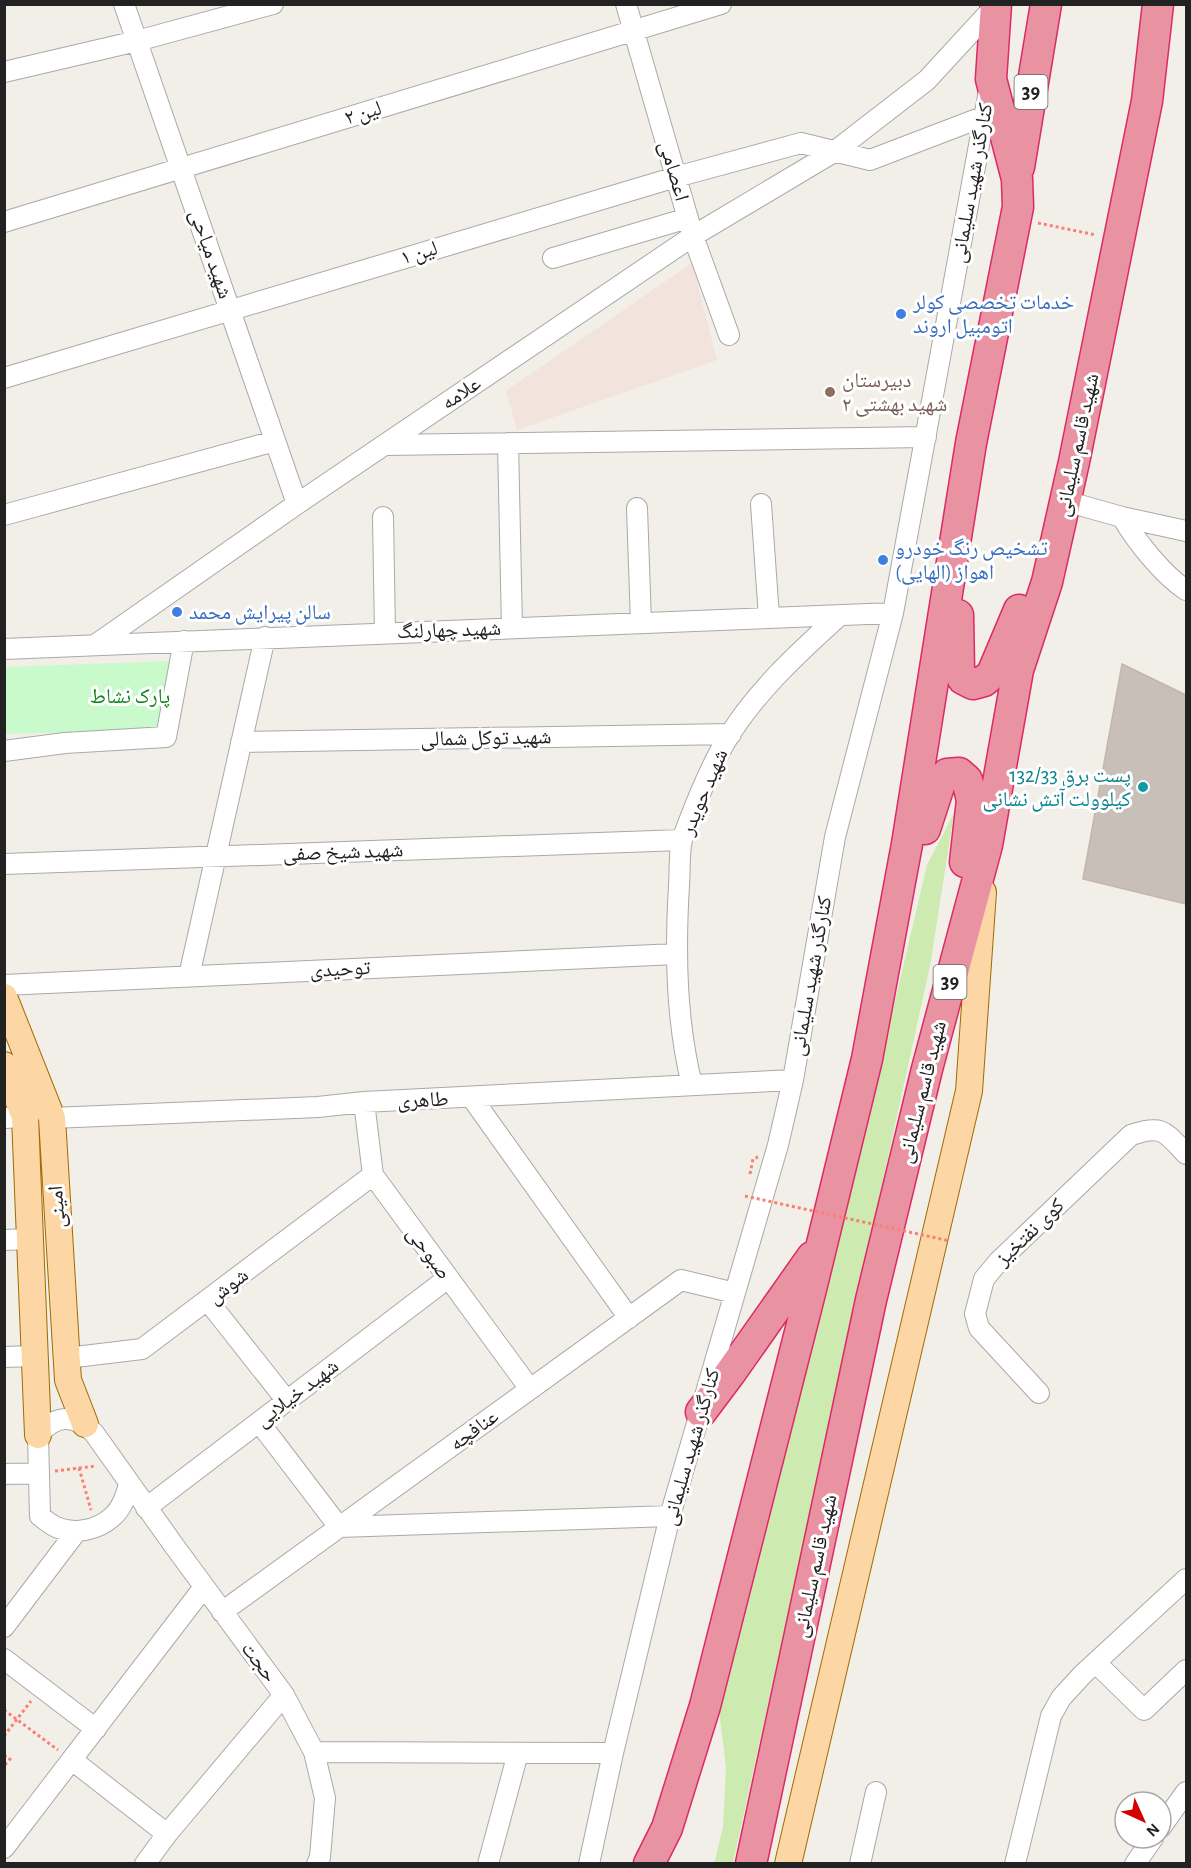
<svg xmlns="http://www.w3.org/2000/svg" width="1191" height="1868" font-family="'Alegreya Sans','Noto Naskh Arabic',sans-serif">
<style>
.military{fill:#f3e3dd}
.grass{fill:#cdebb0}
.park{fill:#c8facc}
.building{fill:#c7bfb8;stroke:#c4b6ab;stroke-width:1.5}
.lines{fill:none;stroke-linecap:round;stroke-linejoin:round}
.minor-casing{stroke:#a9a9a9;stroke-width:22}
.major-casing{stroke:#a06b00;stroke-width:28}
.highway-casing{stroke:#dc2a67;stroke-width:33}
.path{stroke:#fa8072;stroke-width:3;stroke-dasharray:3 3;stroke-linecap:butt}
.minor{stroke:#fff;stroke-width:20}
.major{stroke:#fcd6a4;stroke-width:26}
.highway{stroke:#e892a2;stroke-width:30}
.path-bridge{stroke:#fa8072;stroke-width:3;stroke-dasharray:3 3;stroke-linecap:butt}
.shop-dot{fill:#3f7fe0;stroke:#fff;stroke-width:2}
.education-dot{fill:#8d6e63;stroke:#fff;stroke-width:2}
.culture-dot{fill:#0f9aa8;stroke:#fff;stroke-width:2}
.labels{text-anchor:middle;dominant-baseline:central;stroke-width:6;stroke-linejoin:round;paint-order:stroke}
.shield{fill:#fff;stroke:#646464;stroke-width:1.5}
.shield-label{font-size:20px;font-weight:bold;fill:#222}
.street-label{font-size:21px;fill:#222;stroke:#fff}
.shop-label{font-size:21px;fill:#366cbe;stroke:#fff;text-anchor:start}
.education-label{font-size:21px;fill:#785e54;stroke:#fff;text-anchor:start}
.park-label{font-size:21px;fill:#0c8416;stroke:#fff}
.culture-label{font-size:21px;fill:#0d838f;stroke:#fff;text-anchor:end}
</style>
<rect width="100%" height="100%" fill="#f2efe9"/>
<!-- military -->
<path class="military" d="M692 263 717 360 517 430 506 391Z"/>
<!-- grass -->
<path class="grass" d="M954 813 930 966 733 1863 714 1864 723 1827 726 1768 718 1702 828 1286 927 865Z"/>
<!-- park -->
<path class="park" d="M170 661 159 730 5 734 4 667Z"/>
<!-- building -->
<path class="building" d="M1122 664 1186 695V904L1083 879Z"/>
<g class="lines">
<defs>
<path id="minor" d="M124 4 297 504
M626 4 693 236 729 335
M4 72 137 41 273 4
M4 222 721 4
M553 258 688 218
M4 378 676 177 801 143 870 160 985 116 995 111
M508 443 512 628
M385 445 926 437
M1065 501 1122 517
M761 504 769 617
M637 508 641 623
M4 515 275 441
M383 517 385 633
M1186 531 1122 517C1136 541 1163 575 1186 590
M95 645 297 504 693 236 834 152 927 80 996 5
M4 649 893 613
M241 742 731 734
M4 751 65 743 166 737 184 641
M4 864 682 840
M189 976 265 637
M4 985 676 954
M692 1085C676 1020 675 953 679 885 680 873 679 851 682 840 694 807 707 774 724 744 753 694 798 653 840 615
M472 1098 629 1318
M364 1102 373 1175 530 1389
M4 1118 25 1117
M52 1118 318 1107 364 1102 793 1080
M4 1240 30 1239
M208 1301 287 1401
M4 1357 35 1356
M67 1358 142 1349 373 1175
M1039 1393 979 1328 975 1314 984 1279 999 1261 1131 1135C1163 1124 1165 1132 1186 1154
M259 1422 339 1527
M4 1474 39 1473
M129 1484C126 1496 122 1509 112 1517 98 1530 74 1535 56 1527 50 1524 45 1520 40 1516L38 1435C56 1414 75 1414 94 1433L175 1547 284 1695 314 1752 325 1798 320 1857 317 1864
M146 1508 448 1278
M339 1527 670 1516
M222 1612 681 1280 735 1293
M4 1627 76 1532
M4 1659 96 1729
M1096 1663 1144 1710 1186 1670
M314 1752 613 1753
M72 1760 167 1834
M1161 1827 1186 1792
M4 1848 204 1587
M145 1864 167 1834 284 1695
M488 1864 518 1753
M589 1864 613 1753 670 1516 778 1145 793 1080 835 837 893 613 989 91
M860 1864 876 1792
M1015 1864 1051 1716 1061 1698 1083 1674 1186 1579
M1135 1864 1153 1838"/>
<path id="major" d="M4 997 52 1118 68 1380 85 1424
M4 1065 25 1117 38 1435
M788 1864 969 1091 983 892"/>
<path id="highway" d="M1019 167 1046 4
M958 615 959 671 963 679 973 684 984 681 992 674 1019 610
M925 829 941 780 947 774 959 773 967 780 972 800 965 862
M701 1412 731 1372 812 1257
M649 1864 667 1828 705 1706 811 1289 867 1059 907 844 971 443 1018 207 1017 179 991 79 996 4
M751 1864 871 1300 927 1069 987 845 1018 670 1047 582 1074 462 1147 101 1158 4"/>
</defs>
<!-- minor casing -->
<use href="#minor" class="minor-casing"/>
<!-- major casing -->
<use href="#major" class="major-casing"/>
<!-- highway casing -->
<use href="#highway" class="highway-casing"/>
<!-- path -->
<path class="path" d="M1038 223 1096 235
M750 1174 753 1159 758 1157
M79 1468 91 1510
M55 1471 96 1466
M4 1710 58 1750
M4 1736 31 1701
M4 1755 10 1759 4 1766"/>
<!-- minor -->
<use href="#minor" class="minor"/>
<!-- major -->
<use href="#major" class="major"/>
<!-- highway -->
<use href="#highway" class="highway"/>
<!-- path-bridge -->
<path class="path-bridge" d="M745 1196 950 1241"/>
</g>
<!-- markers -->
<g class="shop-dot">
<circle cx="901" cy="314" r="6"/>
<circle cx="883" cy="560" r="6"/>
<circle cx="177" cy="612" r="6"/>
</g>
<circle class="education-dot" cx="830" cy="392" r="6"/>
<circle class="culture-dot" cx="1143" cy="787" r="6"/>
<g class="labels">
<!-- shield labels -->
<g class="shield">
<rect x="1014.5" y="75" width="33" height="34" rx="4.5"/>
<rect x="933.5" y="965" width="33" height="34" rx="4.5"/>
</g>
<g class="shield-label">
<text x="1031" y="92">39</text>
<text x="950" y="982">39</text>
</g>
<!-- street labels -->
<g class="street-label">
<text transform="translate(363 113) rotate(-17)">لین ۲</text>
<text transform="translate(674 171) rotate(74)">اعصامی</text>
<text transform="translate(972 183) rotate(-80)">کنارگذر شهید سلیمانی</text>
<text transform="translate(419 253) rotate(-17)">لین ۱</text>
<text transform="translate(211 254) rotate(71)">شهید میاحی</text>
<text transform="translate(461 393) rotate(-34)">علامه</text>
<text transform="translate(1077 445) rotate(-78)">شهید قاسم سلیمانی</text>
<text transform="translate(449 630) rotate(-2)">شهید چهارلنگ</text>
<text transform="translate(486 738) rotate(-1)">شهید توکل شمالی</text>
<text transform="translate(704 792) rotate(-67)">شهید حویدر</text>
<text transform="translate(343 852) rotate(-2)">شهید شیخ صفی</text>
<text transform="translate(340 969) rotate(-3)">توحیدی</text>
<text transform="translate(811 976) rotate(-80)">کنارگذر شهید سلیمانی</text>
<text transform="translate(922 1092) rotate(-76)">شهید قاسم سلیمانی</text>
<text transform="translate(423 1100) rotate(-2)">طاهری</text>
<text transform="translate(57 1207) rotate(-94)">امینی</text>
<text transform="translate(1030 1232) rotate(-44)">کوی نفتخیز</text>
<text transform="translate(429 1253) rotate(54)">صبوحی</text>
<text transform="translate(228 1286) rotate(-37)">شوش</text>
<text transform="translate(297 1393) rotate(-37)">شهید خیلایی</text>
<text transform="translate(474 1430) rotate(-36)">عنافچه</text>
<text transform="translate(691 1447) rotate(-74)">کنارگذر شهید سلیمانی</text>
<text transform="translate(815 1566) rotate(-78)">شهید قاسم سلیمانی</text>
<text transform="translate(259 1662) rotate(53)">حجت</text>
</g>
<!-- shop labels -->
<g class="shop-label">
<text x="913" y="302">خدمات تخصصی کولر<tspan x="913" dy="24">اتومبیل اروند</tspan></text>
<text x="895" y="548">تشخیص رنگ خودرو<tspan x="895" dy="24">اهواز (الهایی)</tspan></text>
<text x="189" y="612">سالن پیرایش محمد</text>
</g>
<!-- education labels -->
<g class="education-label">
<text x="842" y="380">دبیرستان<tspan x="842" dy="24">شهید بهشتی ۲</tspan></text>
</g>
<!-- park labels -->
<g class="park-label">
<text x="130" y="696">پارک نشاط</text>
</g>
<!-- culture labels -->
<g class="culture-label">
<text x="1131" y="775">پست برق 132/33<tspan x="1131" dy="24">کیلوولت آتش نشانی</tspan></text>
</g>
</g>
<!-- border -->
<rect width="1191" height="1868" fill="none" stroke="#222222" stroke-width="12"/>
<!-- north arrow -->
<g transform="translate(1143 1820) rotate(135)"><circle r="28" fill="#ffffff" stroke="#a7a7a7" stroke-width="1.5"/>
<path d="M0-4.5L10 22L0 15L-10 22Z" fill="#d40000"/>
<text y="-9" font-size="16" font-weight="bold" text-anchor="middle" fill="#222222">N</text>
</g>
</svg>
